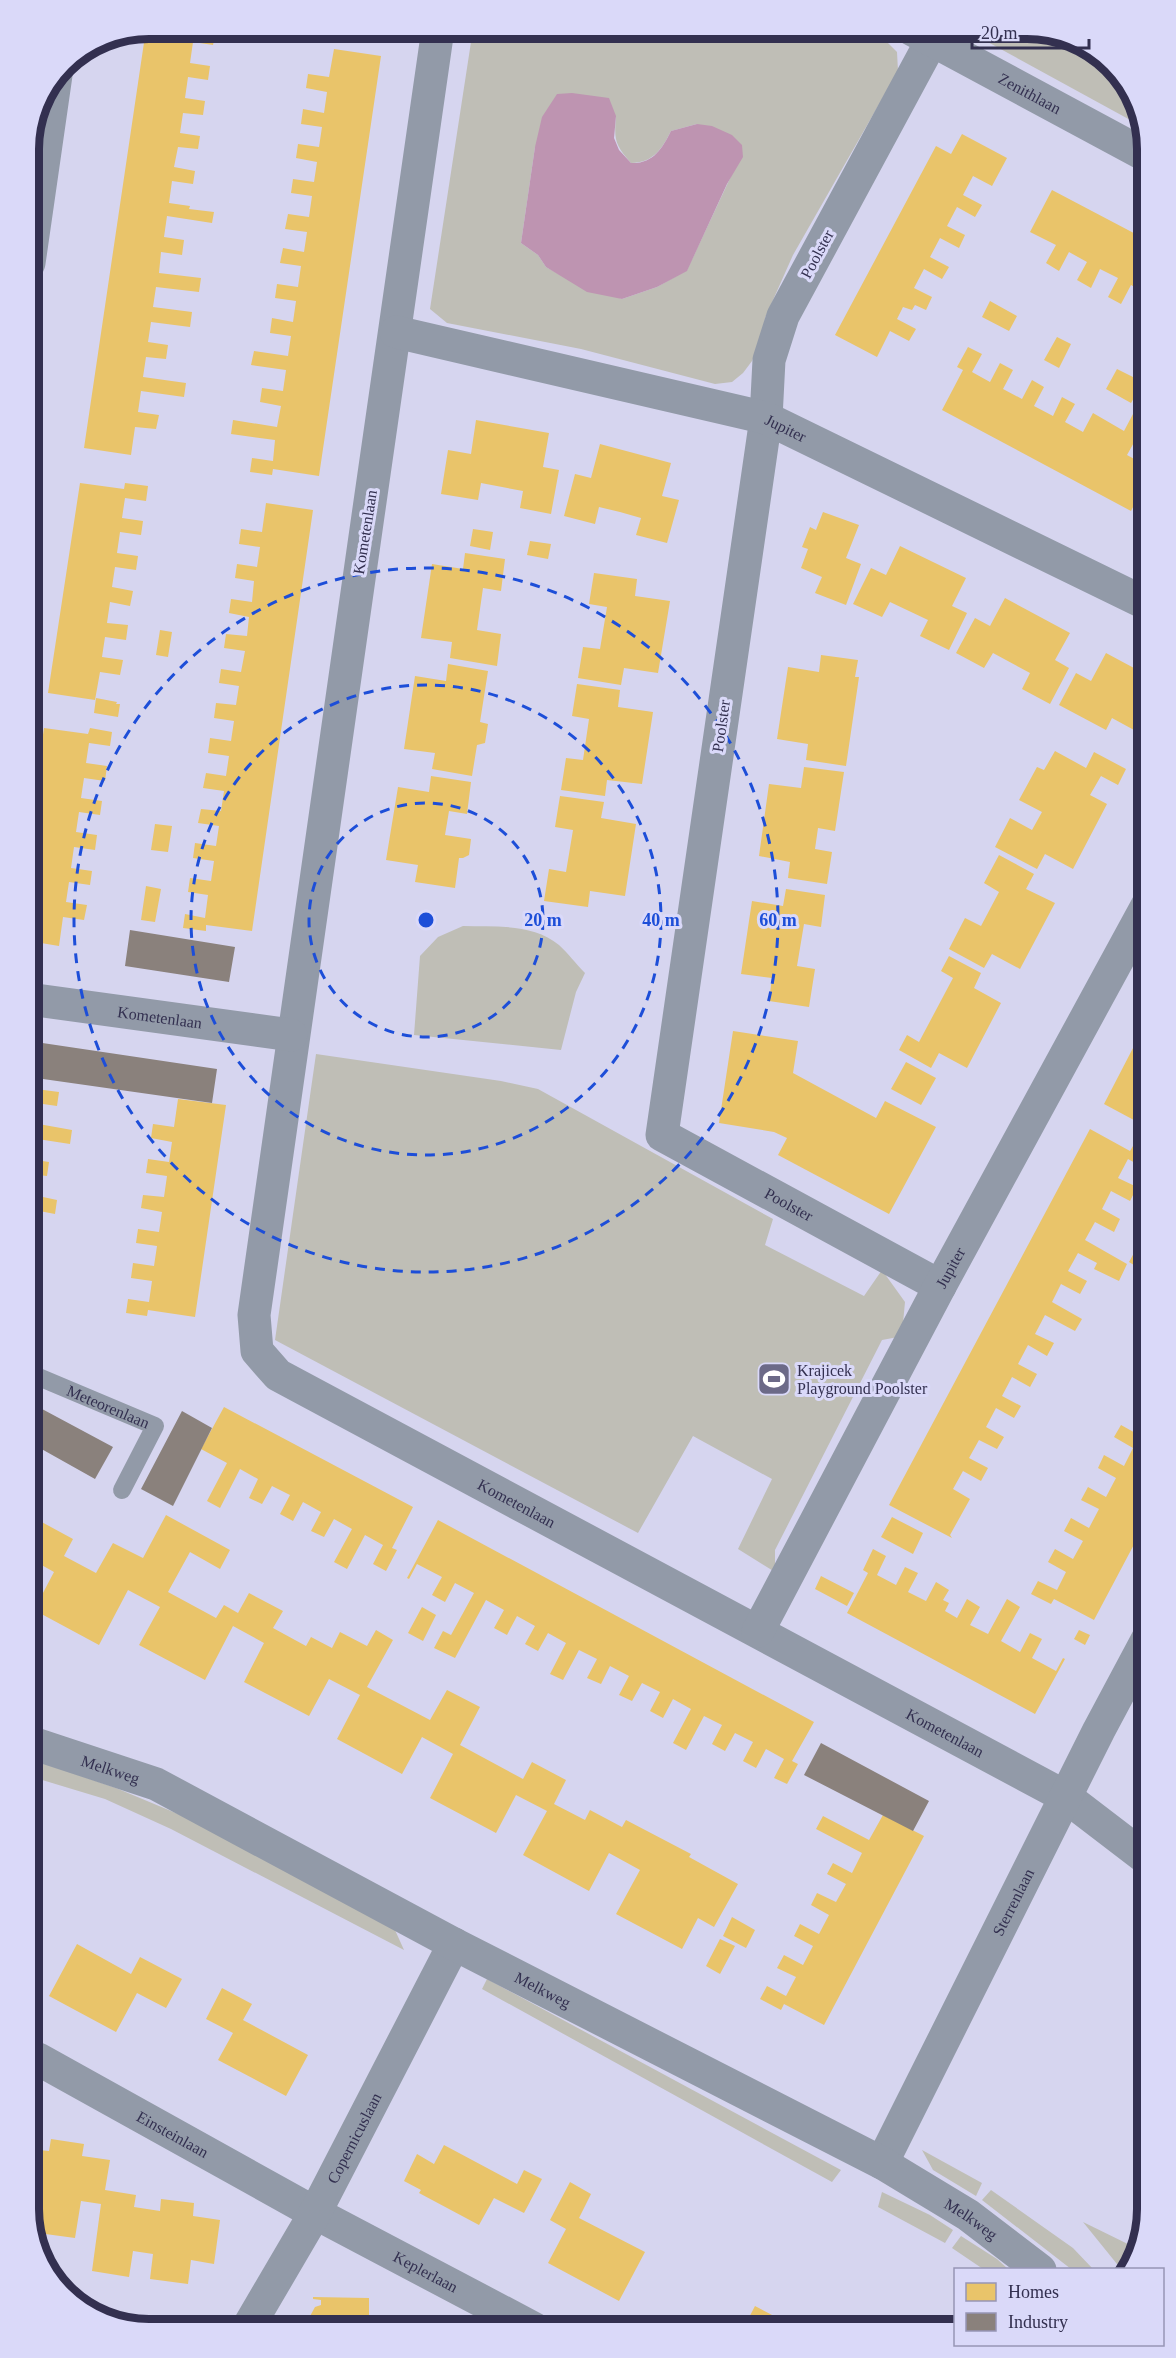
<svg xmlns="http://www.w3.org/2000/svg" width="1176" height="2358" font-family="'Times New Roman',serif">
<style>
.green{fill:#bfbeb6;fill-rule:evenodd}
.water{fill:#be94b1}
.homes{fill:#e9c46a}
.industry{fill:#8a817c}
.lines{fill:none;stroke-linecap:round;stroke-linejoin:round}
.service{stroke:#929aa8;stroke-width:18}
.minor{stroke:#929aa8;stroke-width:33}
.tertiary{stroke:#929aa8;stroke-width:33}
.ring{fill:none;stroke:#1d4ed8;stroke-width:3;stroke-dasharray:10 8}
.labels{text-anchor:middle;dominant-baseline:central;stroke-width:6;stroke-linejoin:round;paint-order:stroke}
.street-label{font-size:16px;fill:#333050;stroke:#dad9f9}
.poi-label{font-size:16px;fill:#333050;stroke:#dad9f9;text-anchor:start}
.rim{fill:none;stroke:#333050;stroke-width:8}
.centre{fill:#1d4ed8;stroke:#dad9f9;stroke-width:3}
.ring-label{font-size:18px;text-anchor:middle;font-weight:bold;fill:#1d4ed8;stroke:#dad9f9;stroke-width:6;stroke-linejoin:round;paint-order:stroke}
</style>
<rect width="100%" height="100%" fill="#d6d5ef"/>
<!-- green -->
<path class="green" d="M473 29H866L880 35 897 52 898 71 793 255 765 318 764 332 752 361 743 373 732 382 715 384 581 349 447 323 430 309ZM616 117C614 140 615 145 631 163 653 163 662 149 671 131L697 124 733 172 687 270 657 287 622 299 564 277 546 267 538 255 521 243 535 147Z
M964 29H1035L1100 53 1138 103 1143 127Z
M463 926C494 927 533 923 559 945 568 953 576 964 585 973L576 992 561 1050 414 1035 420 956 438 937Z
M316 1054 501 1081 538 1089 773 1219 765 1245 864 1296 882 1270 905 1302 903 1323 898 1337 882 1340 775 1550V1572L738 1549 772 1479 693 1436 638 1533 275 1340Z
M29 1758 116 1788 183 1816 395 1930 404 1950 171 1829 105 1799 29 1776Z
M487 1979 841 2170 832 2182 482 1989Z
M922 2150 982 2183 976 2196 933 2170Z
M991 2190 1073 2248 1093 2269H1071L982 2200Z
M882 2192 930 2215 953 2230 945 2243 878 2207Z
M1083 2222 1136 2248 1129 2269H1121Z
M961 2236 997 2259 1008 2269H983L952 2248Z"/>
<!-- water -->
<path class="water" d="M572 93 609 98 616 116 614 138 619 150 631 163C653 164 662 149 671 131L697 124 712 126 732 135 742 145 743 157 727 184 687 271 657 287 622 299 587 292 546 267 538 255 521 243 535 147 542 117 557 94Z"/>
<!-- homes -->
<path class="homes" d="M146 29H157L192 34 193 29 216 31 213 45 193 42 190 63 210 66 208 80 188 77 185 98 205 101 203 115 183 113 180 133 200 136 198 149 178 147 174 167 195 171 193 184 172 181 169 203 190 206 189 209 214 212 212 223 167 216 164 237 184 240 182 255 161 252 159 273 201 278 199 292 156 287 153 307 192 312 190 327 151 322 148 342 168 345 166 359 146 357 143 377 186 383 184 397 141 391 138 412 159 415 156 429 135 427 131 455 84 448Z
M334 49 381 56 319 476 273 469 272 475 250 472 252 458 273 461 275 440 231 434 233 420 277 427 281 406 260 402 262 388 283 391 286 370 251 365 254 351 288 356 291 336 270 333 272 318 293 322 296 301 275 298 277 284 298 287 301 266 280 263 283 248 304 252 307 232 285 229 288 214 309 217 312 196 291 193 293 179 314 182 317 162 296 158 298 144 319 147 322 127 301 124 303 109 324 113 327 92 306 88 308 74 329 77Z
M962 134 1007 158 992 186 973 176 963 195 982 205 975 217 957 207 947 226 965 235 959 248 940 238 930 257 949 267 942 279 924 269 914 288 932 297 926 310 915 305 912 310 903 307 897 319 916 329 909 341 890 331 877 357 835 335 936 146 951 154Z
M1052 190 1147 240V294L1131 285 1121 304 1108 297 1118 278 1100 269 1091 288 1077 280 1087 262 1069 252 1059 271 1046 263 1056 245 1030 232Z
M1147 299V318L1140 314Z
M990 301 1017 316 1009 331 982 317Z
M1057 337 1071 344 1059 368 1044 360Z
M968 347 982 354 972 372 990 382 1000 363 1013 370 1003 389 1022 399 1032 380 1044 387 1034 406 1053 416 1062 397 1075 404 1065 422 1083 432 1093 413 1124 431 1133 414 1146 421 1127 455 1147 466V480L1131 511 942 410 963 370 957 367Z
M1117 369 1143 382 1131 403 1106 389Z
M476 420 549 433 543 467 559 470 551 514 520 508 523 491 481 483 478 500 441 494 448 450 471 454Z
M600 444 671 463 662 496 679 500 667 543 636 535 641 518 620 512 599 507 595 524 564 516 575 474 591 478Z
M80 483 124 489 125 483 148 486 146 501 125 498 122 518 143 521 141 535 120 532 117 553 138 556 136 570 115 567 112 587 133 591 130 606 110 602 107 623 128 625 126 640 105 637 102 657 123 660 120 675 100 672 95 700 48 693Z
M266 503 313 510 252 931 206 925V931L183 928 185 914 205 918 208 895 188 892 190 878 211 881 214 861 193 858 195 843 216 846 219 826 198 823 201 809 221 811 224 791 203 788 206 773 226 776 229 756 208 753 210 738 231 741 234 721 214 718 216 703 236 705 239 686 219 683 221 669 241 672 245 651 224 648 226 634 247 636 249 617 229 613 231 599 252 602 254 581 235 578 237 564 257 567 260 547 239 544 241 529 262 532Z
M823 512 859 525 846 558 861 564 846 605 815 593 822 577 801 568 808 549 802 547 810 527 816 530Z
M473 529 493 532 490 550 470 546Z
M530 541 551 544 548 559 527 555Z
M900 546 966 578 952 606 967 613 949 650 920 636 928 620 890 602 882 617 853 604 871 568 886 575Z
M465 553 505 559 501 591 483 588 477 630 501 634 497 666 450 658 452 642 421 638 432 564 463 569Z
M594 573 637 579 635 596 670 601 658 673 624 668 621 685 578 678 583 647 600 649 607 607 589 604Z
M1005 598 1070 633 1055 660 1069 668 1050 704 1022 689 1030 673 993 653 984 668 956 653 975 618 990 626Z
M160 630 172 632 168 657 156 655Z
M1106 653 1147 675V730L1145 736 1112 718 1106 730 1059 705 1076 673 1091 681Z
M821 655 858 660 855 677H859L846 766 806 760 808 744 777 739 788 667 819 672Z
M448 664 488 671 480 722 488 724 485 743 477 745 472 776 432 769 435 753 404 749 415 676 446 681Z
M577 684 620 690 618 707 653 712 642 784 607 780 605 796 561 790 566 758 583 760 589 719 572 716Z
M96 698 117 702 116 704H120L118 717 94 713Z
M44 728 88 734 90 728 112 732 110 746 89 743 86 763 107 766 105 781 84 778 81 798 102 801 100 815 79 812 76 832 97 835 95 850 74 847 71 868 92 871 90 885 69 882 66 902 87 905 84 920 63 917 59 946 29 941V827Z
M1055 751 1086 768 1094 752 1126 769 1118 785 1101 776 1090 795 1107 804 1073 869 1045 854 1037 869 995 847 1010 818 1032 830 1042 812 1019 800 1037 767 1044 770Z
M804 767 844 772 835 831 818 828 815 849 832 852 827 884 788 878 790 862 759 856 769 784 801 788Z
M431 776 471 782 467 814 449 811 445 835 471 839 469 855 463 858H459L455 888 415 882 418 865 386 860 398 787 429 792Z
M560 796 604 802 601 818 636 824 625 896 590 891 588 907 544 901 549 869 566 872 573 830 555 827Z
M155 824 172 826 168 852 151 850Z
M999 855 1034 874 1026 889 1055 903 1020 969 992 954 984 968 949 949 965 918 981 926 999 892 984 883Z
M146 886 161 889 155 922 141 920Z
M786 889 825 895 821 927 804 924 797 966 815 969 809 1007 769 1001 772 978 741 974 752 901 783 906Z
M949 956 981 973 974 988 1001 1003 967 1068 939 1053 931 1068 899 1050 907 1035 919 1042 953 978 941 971Z
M1147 1021V1121L1145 1126 1104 1104Z
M733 1031 798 1041 793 1073 876 1118 885 1101 936 1127 889 1214 778 1155 787 1138 774 1132 719 1123Z
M906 1062 936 1078 921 1105 891 1089Z
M36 1089 59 1092 57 1106 36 1103 33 1123 72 1130 70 1144 31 1138 29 1145V1094L36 1095Z
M178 1099 226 1105 195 1317 148 1310 147 1316 126 1313 128 1299 149 1302 152 1281 131 1278 133 1263 154 1266 157 1246 136 1243 138 1229 159 1232 162 1212 141 1208 143 1195 164 1197 167 1176 146 1173 148 1159 169 1162 172 1142 151 1138 153 1124 174 1127Z
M1090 1129 1130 1151 1133 1146 1147 1153 1146 1169 1128 1159 1118 1178 1137 1187 1130 1201 1111 1191 1102 1209 1120 1219 1114 1232 1095 1222 1085 1240 1127 1264 1119 1281 1094 1269 1097 1263 1078 1253 1068 1271 1087 1281 1080 1294 1061 1284 1052 1302 1082 1319 1075 1331 1045 1315 1035 1334 1054 1343 1047 1356 1028 1345 1018 1364 1037 1374 1030 1387 1012 1377 1002 1396 1021 1406 1014 1418 996 1408 986 1427 1004 1437 997 1449 979 1440 969 1458 988 1468 981 1481 963 1471 953 1489 970 1499 950 1535 952 1538 889 1505Z
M29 1159 49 1162 47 1176 29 1174Z
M29 1194 57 1200 55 1214 29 1209Z
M29 1230 39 1231 37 1246 29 1244Z
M1139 1244 1147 1248V1260L1142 1270 1129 1262Z
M224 1407 413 1507 392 1548 397 1550 386 1571 373 1564 383 1545 365 1535 347 1569 334 1562 352 1529 334 1519 324 1537 311 1531 321 1512 303 1502 293 1521 280 1514 290 1495 272 1486 262 1504 249 1498 258 1479 240 1469 220 1508 207 1501 227 1463 201 1449Z
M1147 1419V1520L1094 1620 1054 1599 1051 1604 1031 1594 1038 1581 1057 1590 1066 1572 1048 1562 1055 1549 1073 1559 1083 1541 1064 1531 1071 1518 1089 1528 1099 1509 1081 1500 1088 1487 1106 1497 1116 1478 1098 1468 1104 1455 1124 1466 1133 1448 1114 1437 1121 1425 1139 1435Z
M166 1515 230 1550 220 1569 190 1552 168 1592 216 1618 224 1605 238 1613 249 1593 283 1611 273 1628 306 1646 311 1637 332 1648 340 1632 367 1646 376 1630 393 1640 367 1687 430 1720 447 1690 480 1707 460 1745 523 1779 532 1762 566 1780 554 1804 585 1820 590 1810 622 1827 626 1820 691 1854 689 1857 738 1884 714 1927 698 1918 682 1949 616 1914 640 1870 609 1853 589 1891 523 1855 547 1811 516 1795 496 1833 430 1798 453 1754 422 1737 402 1774 337 1739 360 1695 329 1679 309 1716 244 1682 264 1643 233 1626 205 1680 139 1645 160 1607 128 1590 99 1645 34 1610 54 1572 29 1558V1539L38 1520 73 1539 64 1556 96 1573 113 1543 143 1558Z
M892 1517 923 1533 913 1554 881 1537Z
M438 1520 814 1722 792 1761 798 1764 787 1784 774 1778 784 1759 766 1749 756 1768 743 1761 753 1742 735 1733 725 1751 712 1744 722 1725 704 1716 686 1750 673 1743 691 1709 673 1699 663 1718 650 1711 660 1692 642 1683 632 1701 619 1695 629 1676 610 1666 601 1684 587 1678 597 1659 579 1650 563 1680 550 1674 566 1643 548 1633 538 1651 525 1644 535 1626 517 1616 507 1635 494 1628 504 1610 486 1600 455 1658 434 1648 443 1631 451 1635 474 1593 455 1583 445 1602 432 1595 442 1577 417 1564 409 1579 407 1578Z
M873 1549 886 1556 877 1575 896 1585 905 1567 918 1573 908 1592 926 1601 936 1582 949 1590 943 1600 949 1603 945 1611 957 1618 967 1599 980 1607 970 1625 988 1634 1007 1599 1020 1607 1001 1641 1020 1652 1030 1633 1042 1639 1032 1658 1056 1671 1063 1658 1065 1659 1035 1714 847 1613 868 1573 863 1570Z
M821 1576 854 1593 847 1606 815 1589Z
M422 1607 436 1615 423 1641 408 1633Z
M1079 1630 1090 1635 1085 1645 1074 1639Z
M883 1815 924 1836 824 2025 784 2004 781 2010 760 1999 767 1986 786 1996 796 1977 777 1968 784 1955 803 1965 813 1946 794 1936 800 1924 819 1934 829 1915 811 1905 817 1893 836 1902 846 1884 827 1874 833 1863 852 1873 862 1853 816 1829 823 1816 869 1840Z
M732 1917 755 1930 746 1948 723 1936Z
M720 1939 735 1946 720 1974 706 1966Z
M77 1944 131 1974 140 1957 182 1979 166 2008 137 1993 116 2032 49 1996Z
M222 1988 252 2004 243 2020 308 2055 286 2096 218 2060 233 2033 206 2019Z
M51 2139 84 2144 82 2156 110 2160 105 2190 136 2195 134 2207 160 2211 161 2199 194 2203 193 2216 220 2220 214 2264 191 2260 188 2284 150 2279 153 2254 133 2251 129 2277 92 2271 101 2204 81 2201 75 2238 38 2233 43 2195 29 2193V2149L49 2151Z
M444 2145 517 2184 524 2170 542 2179 524 2213 494 2198 479 2225 419 2193 421 2190 404 2181 417 2154 434 2164Z
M570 2182 591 2194 579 2218 645 2252 619 2301 548 2263 566 2229 550 2220Z
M313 2297 369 2298V2329H309V2318L315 2307 321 2305V2300L313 2299Z
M755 2306 799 2329H743Z"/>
<!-- industry -->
<path class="industry" d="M130 930 235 947 229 982 125 966Z
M29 1041 217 1069 212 1103 29 1077Z
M29 1402 113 1447 95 1479 29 1442Z
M182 1411 212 1428 173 1506 141 1489Z
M821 1743 929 1801 913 1831 804 1775Z"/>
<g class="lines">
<!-- service -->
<path class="service" id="s1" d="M29 1373 155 1426 122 1490"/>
<!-- minor -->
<g class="minor">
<path id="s2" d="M438 29C378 458 312 885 254 1315L257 1351 278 1375 1066 1797 1147 1859"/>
<path id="s3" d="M932 40 783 316 769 360 766 418 662 1135 940 1286"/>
<path d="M29 263 56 75"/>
<path id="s4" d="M396 332 766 418 1147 604"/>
<path id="s5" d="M29 999 291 1035"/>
<path id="s6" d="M758 1631 940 1286 1147 906"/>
<path id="s7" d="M29 2055 38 2059 315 2213 535 2329"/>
<path id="s8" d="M882 2163 1099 1730 1147 1640"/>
<path id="s9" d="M247 2329 315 2213 454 1944"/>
</g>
<!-- tertiary -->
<g class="tertiary">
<path id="s10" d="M911 29 1147 156"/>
<path id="s11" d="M29 1742 156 1784 454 1944 882 2163 968 2215 1040 2270"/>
</g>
</g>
<!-- distance rings -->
<g class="ring">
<circle cx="426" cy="920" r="117"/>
<circle cx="426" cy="920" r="235"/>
<circle cx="426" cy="920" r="352"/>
</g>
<!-- icons -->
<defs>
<symbol id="stadium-square" viewBox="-11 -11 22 22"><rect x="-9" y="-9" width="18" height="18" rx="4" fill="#6c6a88" stroke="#dad9f9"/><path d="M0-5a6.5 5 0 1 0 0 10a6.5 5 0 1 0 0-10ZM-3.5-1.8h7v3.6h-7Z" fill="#fff"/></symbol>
</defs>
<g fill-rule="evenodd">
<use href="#stadium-square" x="755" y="1360" width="38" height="38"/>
</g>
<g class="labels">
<!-- street labels -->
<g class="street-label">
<text stroke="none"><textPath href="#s10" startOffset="135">Zenithlaan</textPath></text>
<text transform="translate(817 254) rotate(-62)">Poolster</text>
<text stroke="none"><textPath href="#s4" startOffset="402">Jupiter</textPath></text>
<text transform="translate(365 532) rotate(-81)">Kometenlaan</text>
<text transform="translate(721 726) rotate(-82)">Poolster</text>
<text stroke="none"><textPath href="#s5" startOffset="132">Kometenlaan</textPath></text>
<text stroke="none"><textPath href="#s3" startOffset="1287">Poolster</textPath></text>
<text stroke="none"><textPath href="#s6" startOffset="411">Jupiter</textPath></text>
<text stroke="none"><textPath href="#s1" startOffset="86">Meteorenlaan</textPath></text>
<text stroke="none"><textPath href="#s2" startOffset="1638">Kometenlaan</textPath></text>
<text stroke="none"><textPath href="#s2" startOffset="2124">Kometenlaan</textPath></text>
<text stroke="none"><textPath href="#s11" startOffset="86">Melkweg</textPath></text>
<text stroke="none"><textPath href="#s8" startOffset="292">Sterrenlaan</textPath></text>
<text stroke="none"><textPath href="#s11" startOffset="572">Melkweg</textPath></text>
<text stroke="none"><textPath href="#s7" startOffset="164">Einsteinlaan</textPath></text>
<text stroke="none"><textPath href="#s9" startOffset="219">Copernicuslaan</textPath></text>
<text stroke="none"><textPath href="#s11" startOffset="1058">Melkweg</textPath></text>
<text stroke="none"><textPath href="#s7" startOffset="452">Keplerlaan</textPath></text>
</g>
<!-- poi labels -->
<g class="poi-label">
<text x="797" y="1370">Krajicek<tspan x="797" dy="18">Playground Poolster</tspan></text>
</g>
</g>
<!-- crop -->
<path d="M0 0H1176V2358H0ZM149 39H1027A110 110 0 0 1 1137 149V2209A110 110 0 0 1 1027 2319H149A110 110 0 0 1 39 2209V149A110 110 0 0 1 149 39Z" fill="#dad9f9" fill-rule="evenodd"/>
<path class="rim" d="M149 39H1027A110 110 0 0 1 1137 149V2209A110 110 0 0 1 1027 2319H149A110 110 0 0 1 39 2209V149A110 110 0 0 1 149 39Z"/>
<circle cx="426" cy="920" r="9" class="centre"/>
<g class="ring-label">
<text x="543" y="926">20 m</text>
<text x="661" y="926">40 m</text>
<text x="778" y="926">60 m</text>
</g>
<!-- legend -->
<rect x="954" y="2268" width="210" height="78" fill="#dad9f9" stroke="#9795b5" stroke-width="1.5"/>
<rect x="966" y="2283" width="30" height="18" fill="#e9c46a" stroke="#9795b5" stroke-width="1.5"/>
<text x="1008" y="2298" font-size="18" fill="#333050">Homes</text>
<rect x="966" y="2313" width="30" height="18" fill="#8a817c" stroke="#9795b5" stroke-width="1.5"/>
<text x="1008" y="2328" font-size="18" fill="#333050">Industry</text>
<!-- scale -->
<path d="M972 39v9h117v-9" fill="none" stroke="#333050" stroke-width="3"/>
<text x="981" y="39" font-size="18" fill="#333050" stroke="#dad9f9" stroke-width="4.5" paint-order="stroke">20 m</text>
</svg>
